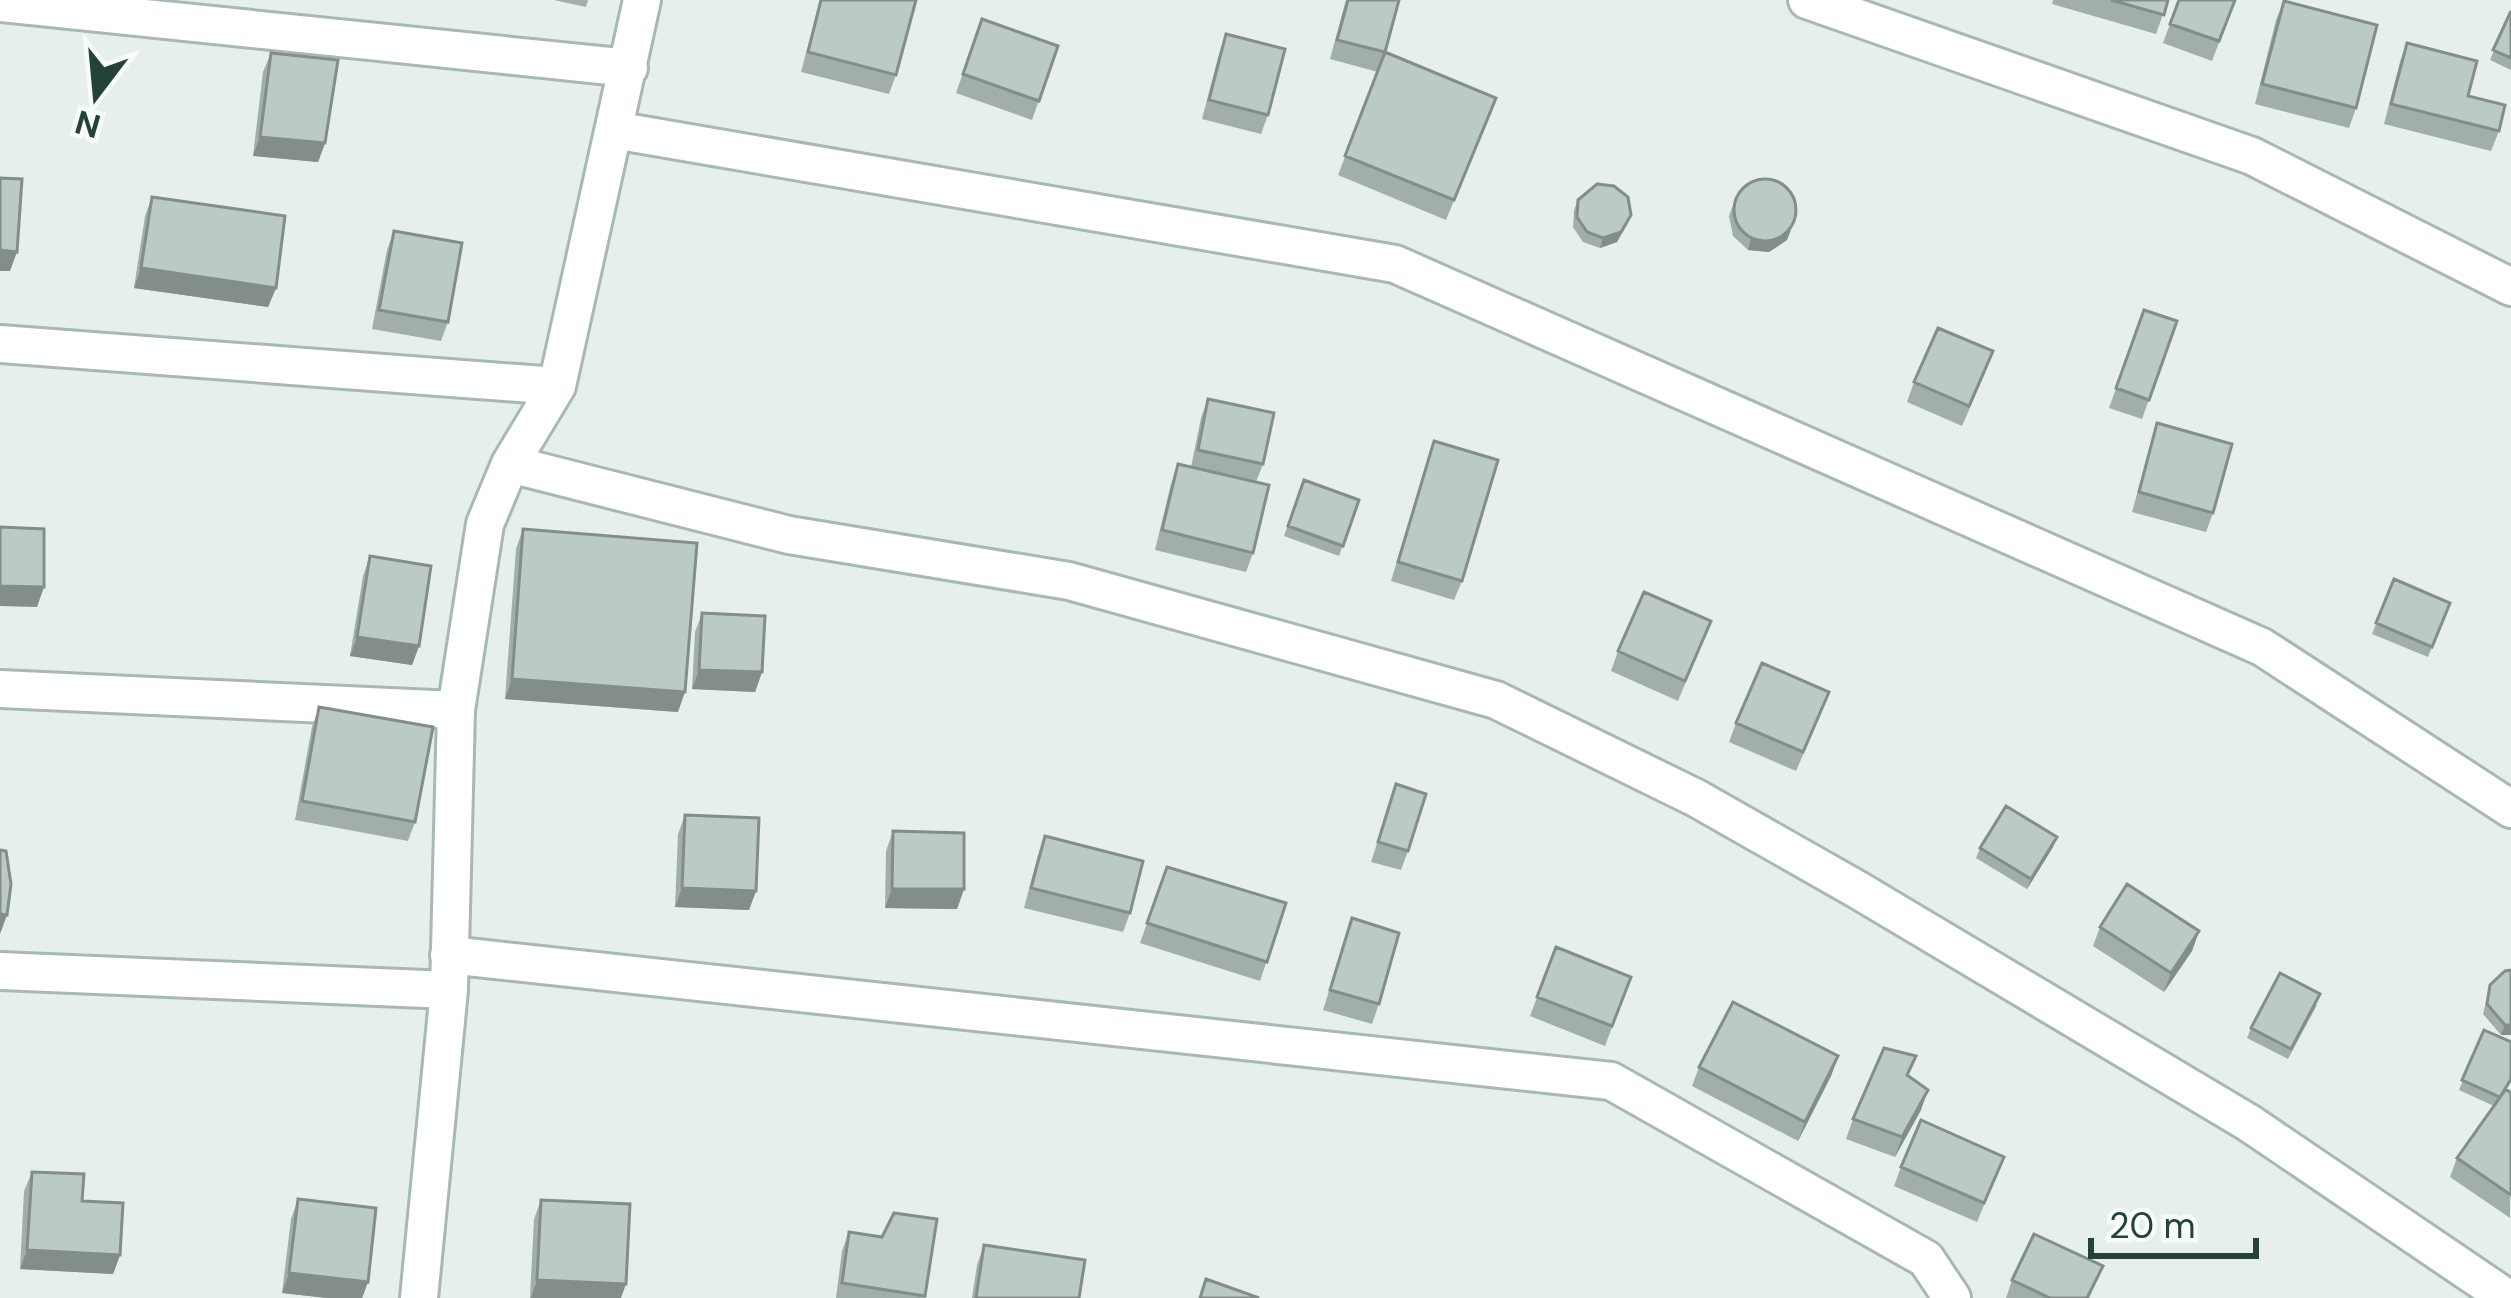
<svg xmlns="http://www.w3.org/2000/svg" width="2511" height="1298" font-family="'DM Sans',sans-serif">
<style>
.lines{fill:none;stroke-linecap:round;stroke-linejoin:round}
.street-casing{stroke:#a8b8b2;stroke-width:42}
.street{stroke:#fff;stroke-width:36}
.wall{fill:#a1aea9}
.shaded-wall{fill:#838d89}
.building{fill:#bbcac4;stroke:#838d89;stroke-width:3}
</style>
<rect width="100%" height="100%" fill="#e6efeb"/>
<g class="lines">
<defs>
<path id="street" d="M1807 0 2252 156 2511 287
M0 3 629 68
M614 130 1395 264 2262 647 2511 809
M0 344 557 386
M510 464 789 535 1069 581 1496 700 1696 798 1858 890 2249 1123 2507 1298
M0 689 456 710
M449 955 1611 1081 1926 1259 1952 1298
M0 971 449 990
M419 1298 449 990 456 710 485 524 510 464 557 386 642 0"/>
</defs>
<!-- street casing -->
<use href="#street" class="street-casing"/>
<!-- street -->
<use href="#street" class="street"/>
</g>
<!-- wall -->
<path class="wall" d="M554 0H588L586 7Z
M820 0H916L896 75 889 94 801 72Z
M1346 0H1399L1385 52 1496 98 1446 220 1338 175 1378 72 1330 59Z
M2053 0H2168L2156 34 2052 4Z
M2235 0 2212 61 2163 43 2170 24Z
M2284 1 2356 108 2349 128 2255 104 2276 20Z
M2511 11V70L2490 60Z
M982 19 1058 46 1032 120 956 93Z
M1226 34 1268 115 1261 134 1202 119 1219 54Z
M2407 43 2499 131 2491 151 2384 124 2400 62Z
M271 53 325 143 318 162 253 156 263 72Z
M152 197 276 288 268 307 134 288 145 216Z
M1578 200 1627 225 1617 242 1600 248 1583 242 1573 227 1574 210Z
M1733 205 1787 240 1769 252 1748 250 1733 236 1729 216Z
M394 231 448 322 441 341 372 329 387 250Z
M2144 310 2177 321 2142 419 2109 408Z
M1986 371 1962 426 1907 402 1914 382Z
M1208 399 1263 464 1256 482 1253 553 1246 572 1155 550 1171 484 1178 464 1191 467 1201 418Z
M2157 423 2213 513 2206 532 2132 512Z
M1434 441 1462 581 1454 600 1391 581Z
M1304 480 1359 500 1339 556 1284 536Z
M523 529 678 712 505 699 516 549Z
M370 556 419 646 412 665 350 656 363 576Z
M2394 579 2450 603 2428 657 2372 634Z
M702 613 762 672 755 692 692 689 695 632Z
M1711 621 1678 701 1611 671 1618 651Z
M319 707 415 822 408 841 295 820 312 727Z
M1822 711 1796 771 1729 742 1736 723Z
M1396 784 1408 851 1401 870 1371 862Z
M685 815 756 891 749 910 675 907 678 834Z
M893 831 964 889 957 909 885 908 886 851Z
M1045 836 1130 913 1123 932 1024 908 1038 855Z
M2053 847 2027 889 1976 858 1980 848Z
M1167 867 1286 903 1260 981 1140 943Z
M1352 918 1379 1004 1372 1024 1323 1010Z
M2100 927 2199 931 2192 951 2164 992 2093 946Z
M1556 947 1631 977 1605 1046 1530 1016Z
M2511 970V1035H2501L2483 1014 2490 985Z
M2317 1005 2288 1059 2247 1038 2251 1028Z
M2484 1030 2507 1090 2511 1093 2510 1218 2450 1177 2457 1158 2494 1106 2459 1090Z
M1838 1056 1831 1076 1798 1141 1692 1086 1699 1067Z
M1908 1076 1921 1110 1895 1157 1846 1139 1853 1119Z
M2004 1157 1977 1222 1894 1186 1901 1167Z
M32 1172 82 1201 120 1255 113 1274 20 1269 24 1191Z
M298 1199 368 1282 362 1298H327L282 1293 291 1219Z
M541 1200 621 1298H530L534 1219Z
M937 1219 925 1298H836L842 1251 849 1232 882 1237Z
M984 1245 1079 1298H972L977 1265Z
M2103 1266 2089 1298H2006L2012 1280Z"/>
<!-- shaded-wall -->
<path class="shaded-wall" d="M260 137 325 143 318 162 253 156Z
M1631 215 1617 242 1600 248 1603 238Z
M1791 230 1787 240 1769 252 1748 250 1751 239Z
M0 250 17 252 10 271H0Z
M141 268 276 288 268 307 134 288Z
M0 586 44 587 37 607 0 606Z
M357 637 419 646 412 665 350 656Z
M699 670 762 672 755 692 692 689Z
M512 679 685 692 678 712 505 699Z
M2057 837 2053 847 2027 889 2031 879Z
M682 888 756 891 749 910 675 907Z
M892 889H964L957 909 885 908Z
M0 914 7 915 0 934Z
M2199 931 2192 951 2164 992 2171 973Z
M2505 1025H2511V1035H2501Z
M1838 1056 1831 1076 1798 1141 1805 1122Z
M1928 1090 1921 1110 1895 1157 1902 1137Z
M27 1250 120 1255 113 1274 20 1269Z
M289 1273 368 1282 362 1298H327L282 1293Z
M537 1280 626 1284 621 1298H531Z"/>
<!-- building -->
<path class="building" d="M821 0H916L896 75 808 52Z
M1348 0H1399L1385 52 1496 98 1454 200 1345 156 1385 52 1337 40Z
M2111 0H2168L2164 15Z
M2179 0H2235L2219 41 2170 24Z
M2284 1 2377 25 2356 108 2262 84Z
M2511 11V58L2493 50Z
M982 19 1058 46 1039 101 963 74Z
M1226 34 1285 49 1268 115 1209 100Z
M2407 43 2477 61 2468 96 2505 105 2499 131 2391 104Z
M271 53 338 60 325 143 260 137Z
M0 178 22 179 17 252 0 250Z
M1734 210a31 31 0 1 1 62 0a31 31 0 1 1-62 0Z
M1597 184 1614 186 1628 197 1631 215 1621 232 1603 238 1587 232 1577 217 1578 200Z
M152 197 285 216 276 288 141 268Z
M394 231 462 243 448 322 379 310Z
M2144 310 2177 321 2149 400 2116 388Z
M1938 328 1993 351 1969 406 1914 382Z
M1208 399 1274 413 1263 464 1198 450Z
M2157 423 2232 444 2213 513 2139 492Z
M1434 441 1498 460 1462 581 1398 562Z
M1178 464 1269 485 1253 553 1162 530Z
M1304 480 1359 500 1343 546 1288 526Z
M0 527 44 529V587L0 586Z
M523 529 697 543 685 692 512 679Z
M370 556 431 566 419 646 357 637Z
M2394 579 2450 603 2432 647 2376 623Z
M1644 592 1711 621 1685 681 1618 651Z
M702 613 765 616 762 672 699 670Z
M1762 663 1829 692 1803 752 1736 723Z
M319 707 433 727 415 822 302 801Z
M1396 784 1426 794 1408 851 1378 842Z
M2006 806 2057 837 2031 879 1980 848Z
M685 815 759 818 756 891 682 888Z
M893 831 964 833V889H892Z
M1045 836 1143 861 1130 913 1031 888Z
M0 850 6 851 11 884 7 915 0 914Z
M1167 867 1286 903 1267 962 1147 923Z
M2127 884 2199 931 2171 973 2100 927Z
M1352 918 1399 933 1379 1004 1330 990Z
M1556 947 1631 977 1612 1026 1537 997Z
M2511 970V1025H2505L2487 1004 2490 985 2505 971Z
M2280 973 2320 994 2291 1049 2251 1028Z
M1733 1002 1838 1056 1805 1122 1699 1067Z
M2484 1030 2511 1042V1079L2500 1097 2462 1080Z
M1884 1048 1916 1056 1907 1075 1928 1090 1902 1137 1853 1119Z
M2506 1089 2511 1093V1195L2457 1158Z
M1921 1120 2004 1157 1984 1203 1901 1167Z
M32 1172 84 1174 82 1201 123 1203 120 1255 27 1250Z
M298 1199 376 1208 368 1282 289 1273Z
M541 1200 630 1204 626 1284 537 1280Z
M894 1213 937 1219 925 1296 842 1283 849 1232 882 1237Z
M2034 1234 2103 1266 2087 1298H2050L2012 1280Z
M984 1245 1085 1260 1079 1298H976Z
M1206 1279 1259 1298H1200Z"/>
<!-- north arrow -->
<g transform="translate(96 96) rotate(196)" stroke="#f7fbf9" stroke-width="9" paint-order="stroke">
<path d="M0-9L21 45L0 30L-21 45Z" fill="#24423a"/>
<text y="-18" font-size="33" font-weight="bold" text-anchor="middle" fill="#24423a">N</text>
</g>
<!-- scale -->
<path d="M2091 1238v18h165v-18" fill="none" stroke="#24423a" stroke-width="6"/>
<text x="2109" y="1238" font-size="36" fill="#24423a" stroke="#f7fbf9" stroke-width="9" paint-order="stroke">20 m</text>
</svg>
